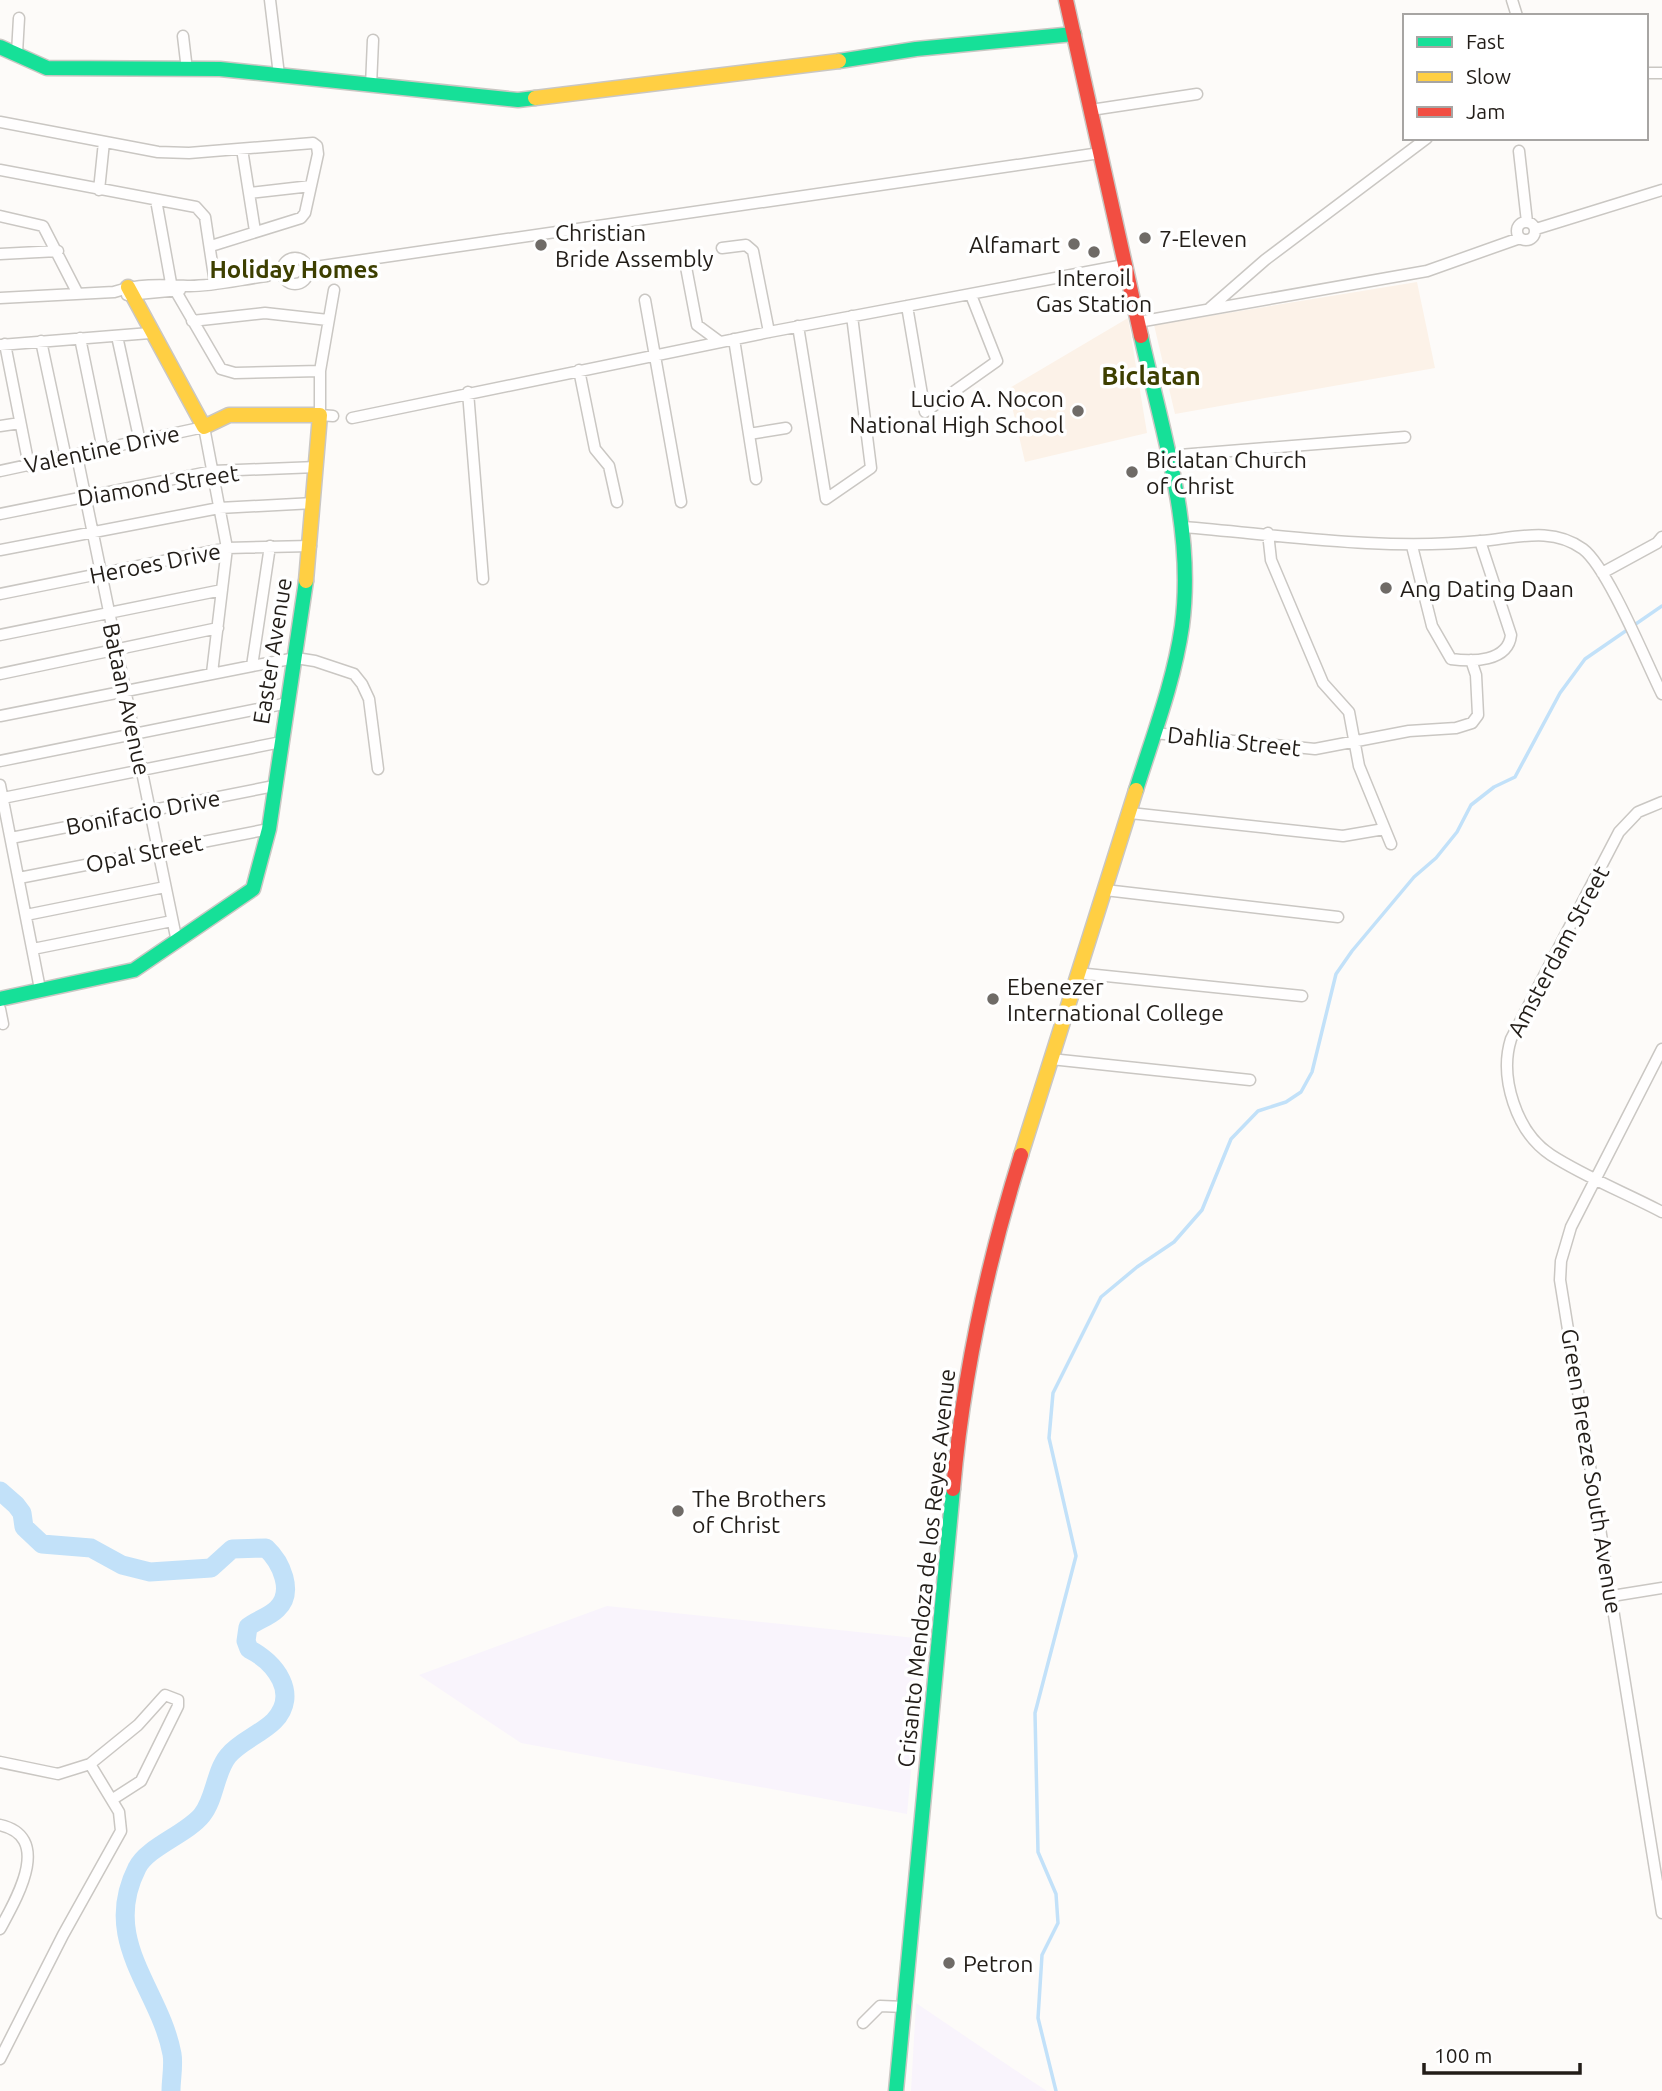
<svg xmlns="http://www.w3.org/2000/svg" width="1662" height="2091" font-family="Ubuntu,sans-serif">
<style>
.industrial{fill:#f9f4fc}
.built{fill:#fcf2e8}
.lines{fill:none;stroke-linecap:round;stroke-linejoin:round}
.stream{stroke:#c2e1f9;stroke-width:3.5}
.river{stroke:#c2e1f9;stroke-width:19}
.street-casing{stroke:#cac7c3;stroke-width:13}
.fast-casing{stroke:#cac7c3;stroke-width:17}
.slow-casing{stroke:#cac7c3;stroke-width:17}
.jam-casing{stroke:#cac7c3;stroke-width:17}
.street{stroke:#fffefe;stroke-width:10}
.fast{stroke:#16e098;stroke-width:14}
.slow{stroke:#ffcf43;stroke-width:14}
.jam{stroke:#f24e42;stroke-width:14}
.poi-dot{fill:#6f6b67;stroke:#fff;stroke-width:2.5}
.labels{text-anchor:middle;dominant-baseline:central;stroke-width:7;stroke-linejoin:round;paint-order:stroke}
.poi-label{font-size:23px;fill:#221d18;stroke:#fff;text-anchor:start}
.street-label{font-size:23px;fill:#221d18;stroke:#fff}
.neighbourhood-label{font-size:24px;font-weight:bold;fill:#3d3f00;stroke:#fff}
.quarter-label{font-size:26px;font-weight:bold;fill:#3d3f00;stroke:#fff}
</style>
<rect width="100%" height="100%" fill="#fdfbf9"/>
<!-- industrial -->
<path class="industrial" d="M607 1606 925 1639 917 1714H912L911 1729 915 1730 907 1814 521 1743 419 1675Z
M916 2003 1021 2074 1047 2091H911Z"/>
<!-- built -->
<path class="built" d="M1417 282 1435 368 1175 414 1154 325Z
M1128 318 1147 433 1025 462 1008 389Z"/>
<g class="lines">
<!-- stream -->
<path class="stream" d="M1056 2091 1038 2018 1042 1955 1058 1923 1056 1894 1038 1852 1035 1713 1076 1556 1049 1438 1053 1393 1101 1297 1137 1267 1174 1242 1202 1210 1231 1139 1258 1111 1286 1102 1301 1092 1312 1072 1336 974 1352 951 1414 877 1436 858 1457 832 1471 805 1494 787 1515 777 1560 693 1585 659 1662 606"/>
<!-- river -->
<path class="river" d="M0 1491 16 1505 22 1513 24 1527 42 1544 91 1548 122 1565 150 1572 211 1568 232 1549 266 1548C281 1562 295 1592 277 1609 269 1617 257 1620 248 1627L246 1641 249 1649C275 1662 300 1694 274 1721 261 1734 239 1742 228 1756 215 1772 215 1799 202 1815 187 1834 147 1847 137 1868 100 1941 160 1989 172 2054 174 2065 171 2079 171 2091"/>
<defs>
<path id="street" d="M270 0 279 75
M1512 0 1517 16
M183 36 187 70
M17 53 19 18
M1646 73H1662
M371 86 373 40
M1091 110 1197 94
M0 122 158 152 189 153 313 143 317 146 318 154 305 213 301 218 211 246
M242 149 255 231
M1519 151 1527 222
M0 170 196 207 205 217 215 283
M99 190 104 142
M250 193 311 186
M156 200 171 283 221 369 235 373 320 371
M0 216 43 226 78 294
M1517 231a9 9 0 1 1 18 0a9 9 0 1 1-18 0Z
M1536 229 1662 190
M722 248 746 245 753 251 769 332
M0 254 58 251
M282 271a13 13 0 1 1 26 0a13 13 0 1 1-26 0Z
M686 267 697 325 720 342
M308 268 1100 153
M127 295 180 290
M0 298 114 292C140 283 164 285 190 286 215 286 242 279 267 276
M645 300 681 502
M907 306 925 412 997 361 971 295
M1210 308 1265 260 1427 138
M192 321 265 313 328 320
M1138 322 1427 271 1520 238
M798 326 826 499 871 468 852 316
M117 336 140 442
M80 338 103 450
M734 339 756 479
M41 341 66 458
M5 344 29 466
M0 345 150 333
M579 370 595 449 609 466 617 502
M468 392 483 579
M333 416 320 415V371L334 290
M352 418 769 332 1124 265
M0 426 20 423
M749 434 786 428
M77 456 177 942
M1167 456 1405 437
M0 471 204 427 227 548 212 673
M0 514 213 471 317 467
M1183 527C1282 535 1382 551 1481 541 1516 538 1552 526 1583 549 1608 568 1646 662 1662 694
M1268 533 1271 560 1323 683 1349 712 1359 766 1391 844
M1412 546 1432 626 1451 659C1472 662 1508 662 1511 635L1480 541
M0 550 219 508 314 503
M1602 573 1657 543 1662 537
M0 594 227 548 311 546
M0 635 222 590
M252 666 270 546
M0 674 218 628
M0 716 252 666 296 658 315 661 354 674 362 684 369 699 378 769
M1154 733 1315 749 1409 731 1456 728 1472 723 1478 715 1476 675 1471 660
M0 761 288 703
M0 785 40 989
M3 798 281 742
M1662 802 1638 812 1619 832 1511 1039C1499 1077 1516 1132 1551 1155 1585 1177 1626 1193 1662 1212
M1130 813 1343 836 1384 829
M11 838 274 786
M19 878 269 829
M1105 890 1338 917
M26 915 165 887
M33 949 172 921
M1077 973 1302 996
M0 1009 3 1024
M1662 1049 1571 1227 1561 1261 1560 1280 1662 1913
M1051 1059 1250 1080
M1612 1596 1662 1588
M0 1762 58 1774 90 1764 119 1812 121 1831 63 1935 0 2059
M90 1764 138 1725 165 1695 178 1700V1706L141 1781 113 1799
M0 1825C54 1837 15 1901 0 1929
M863 2023 880 2006 905 2007"/>
<path id="fast" d="M0 47 47 68 220 69 518 100 535 98
M839 61 916 49 1074 34
M1136 790C1153 736 1174 682 1182 626 1195 528 1162 431 1141 336
M0 999 134 970 253 889 269 829 306 581
M896 2091 953 1489"/>
<path id="slow" d="M535 98 839 61
M128 287 204 427 229 415H320L306 581
M1021 1155 1136 790"/>
<path id="jam" d="M1066 0 1141 336
M953 1489C963 1376 987 1264 1021 1155"/>
</defs>
<!-- street casing -->
<use href="#street" class="street-casing"/>
<!-- fast casing -->
<use href="#fast" class="fast-casing"/>
<!-- slow casing -->
<use href="#slow" class="slow-casing"/>
<!-- jam casing -->
<use href="#jam" class="jam-casing"/>
<!-- street -->
<use href="#street" class="street"/>
<!-- fast -->
<use href="#fast" class="fast"/>
<!-- slow -->
<use href="#slow" class="slow"/>
<!-- jam -->
<use href="#jam" class="jam"/>
</g>
<!-- markers -->
<g class="poi-dot">
<circle cx="1145" cy="238" r="7"/>
<circle cx="1074" cy="244" r="7"/>
<circle cx="541" cy="245" r="7"/>
<circle cx="1094" cy="252" r="7"/>
<circle cx="1078" cy="411" r="7"/>
<circle cx="1132" cy="472" r="7"/>
<circle cx="1386" cy="588" r="7"/>
<circle cx="993" cy="999" r="7"/>
<circle cx="678" cy="1511" r="7"/>
<circle cx="949" cy="1963" r="7"/>
</g>
<g class="labels">
<!-- poi labels -->
<g class="poi-label">
<text x="555" y="232">Christian<tspan x="555" dy="26">Bride Assembly</tspan></text>
<text x="1159" y="238">7-Eleven</text>
<text x="1060" y="244" text-anchor="end">Alfamart</text>
<text x="1094" y="277" text-anchor="middle">Interoil<tspan x="1094" dy="26">Gas Station</tspan></text>
<text x="1064" y="398" text-anchor="end">Lucio A. Nocon<tspan x="1064" dy="26">National High School</tspan></text>
<text x="1146" y="459">Biclatan Church<tspan x="1146" dy="26">of Christ</tspan></text>
<text x="1400" y="588">Ang Dating Daan</text>
<text x="1007" y="986">Ebenezer<tspan x="1007" dy="26">International College</tspan></text>
<text x="692" y="1498">The Brothers<tspan x="692" dy="26">of Christ</tspan></text>
<text x="963" y="1963">Petron</text>
</g>
<!-- street labels -->
<g class="street-label">
<text transform="translate(102 449) rotate(-12)">Valentine Drive</text>
<text transform="translate(158 485) rotate(-9)">Diamond Street</text>
<text transform="translate(155 563) rotate(-11)">Heroes Drive</text>
<text transform="translate(272 651) rotate(-81)">Easter Avenue</text>
<text transform="translate(127 699) rotate(78)">Bataan Avenue</text>
<text transform="translate(1234 741) rotate(6)">Dahlia Street</text>
<text transform="translate(143 812) rotate(-11)">Bonifacio Drive</text>
<text transform="translate(144 853) rotate(-11)">Opal Street</text>
<text transform="translate(1558 951) rotate(-62)">Amsterdam Street</text>
<text transform="translate(1592 1471) rotate(81)">Green Breeze South Avenue</text>
<text transform="translate(926 1568) rotate(-84)">Crisanto Mendoza de los Reyes Avenue</text>
</g>
<!-- neighbourhood labels -->
<g class="neighbourhood-label">
<text x="294" y="269">Holiday Homes</text>
</g>
<!-- quarter labels -->
<g class="quarter-label">
<text x="1151" y="375">Biclatan</text>
</g>
</g>
<!-- legend -->
<rect x="1403" y="14" width="245" height="126" fill="#ffffff" stroke="#a7a5a3" stroke-width="2"/>
<rect x="1417" y="37" width="35" height="10" fill="#16e098" stroke="#a7a5a3" stroke-width="2"/>
<text x="1466" y="49" font-size="21" fill="#221d18">Fast</text>
<rect x="1417" y="72" width="35" height="10" fill="#ffcf43" stroke="#a7a5a3" stroke-width="2"/>
<text x="1466" y="84" font-size="21" fill="#221d18">Slow</text>
<rect x="1417" y="107" width="35" height="10" fill="#f24e42" stroke="#a7a5a3" stroke-width="2"/>
<text x="1466" y="119" font-size="21" fill="#221d18">Jam</text>
<!-- scale -->
<path d="M1424 2063v10h156v-10" fill="none" stroke="#221d18" stroke-width="3.5"/>
<text x="1434" y="2063" font-size="21" fill="#221d18" stroke="#ffffff" stroke-width="5" paint-order="stroke">100 m</text>
</svg>
